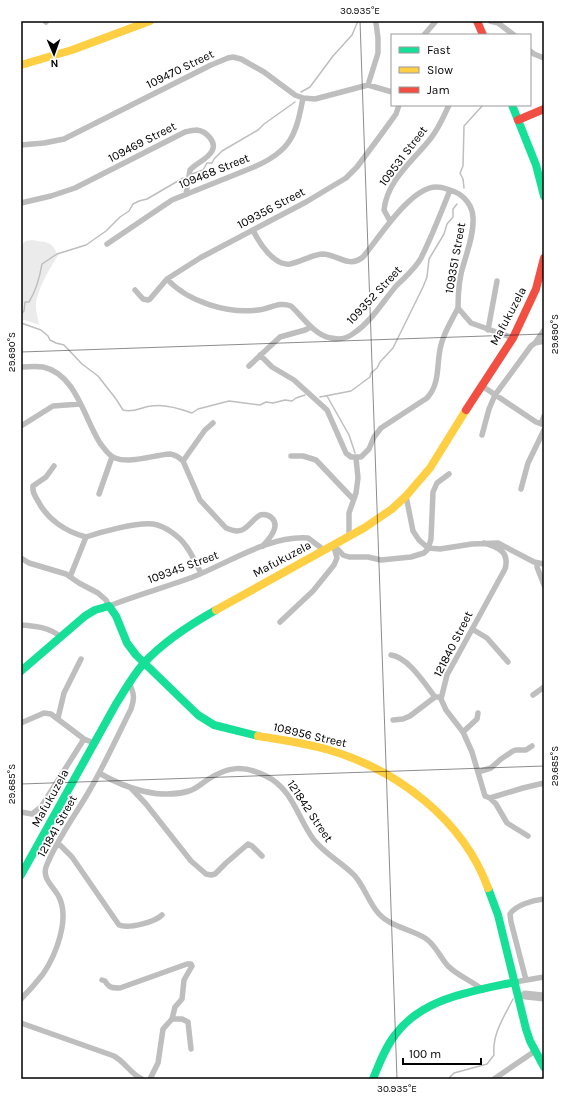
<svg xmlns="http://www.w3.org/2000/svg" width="565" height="1100" font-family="Karla,sans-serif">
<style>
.green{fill:#ebebeb}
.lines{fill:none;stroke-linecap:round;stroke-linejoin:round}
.stream{stroke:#bebebe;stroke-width:1.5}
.river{stroke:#bebebe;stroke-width:9}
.street{stroke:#bebebe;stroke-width:5.5}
.fast{stroke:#16e098;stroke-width:8}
.slow{stroke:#ffcf43;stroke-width:8}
.jam{stroke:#f24e42;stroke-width:8}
.ticks{fill:none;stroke:#000;stroke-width:1;stroke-opacity:0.45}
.labels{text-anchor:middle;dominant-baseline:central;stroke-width:3.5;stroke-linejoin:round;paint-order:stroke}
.street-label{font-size:12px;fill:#000;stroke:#fff}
.neatline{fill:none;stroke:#000;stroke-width:1.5}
.ticks-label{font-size:10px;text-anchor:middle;fill:#000}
</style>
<rect width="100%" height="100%" fill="#fff"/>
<!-- green -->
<path class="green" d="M32 240C47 243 51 240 58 255 50 269 36 290 36 307 36 312 38 319 39 325L25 320 21 321V245L26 241Z"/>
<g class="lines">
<!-- stream -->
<path class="stream" d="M301 92 310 87 333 56 352 35 358 21
M192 174 203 170 207 163H212L214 159 222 151 258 130 264 124 295 102
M464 188 463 179 460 173 463 166 464 126 483 105
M21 314 24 311 25 302H29C35 292 40 276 42 264L57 254 86 245 106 231 120 217 129 211 133 204 139 201 147 199 183 178
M21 323 41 330 48 336 50 340 56 343 64 345 82 364 98 376 116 399 123 410C134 413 141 407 151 406 163 404 181 409 192 413L198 409 229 401 260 405 266 402 273 403 285 400 292 401 296 398 305 395
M327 396 349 435 355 453
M320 397 351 391 370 377 371 373 377 368 380 362 393 348 423 287 427 277 429 259 444 234 447 224 453 217V209L457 204
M448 1079 454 1073 487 1064 494 1055C492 1034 504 1017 513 999"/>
<!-- river -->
<path class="river" d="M525 995 544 997"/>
<!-- street -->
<path class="street" d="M45 21 46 22
M490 21 498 23 514 35
M424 35 436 21
M530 51 534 54 544 58
M368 85 378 53V38L376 23
M21 145 44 143 64 139 211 65 228 58 233 57 241 59 264 72 295 95 303 98 315 99 368 85 392 92
M21 203 51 196 75 188 185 132C189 131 193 130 197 130 206 131 217 142 212 151 207 160 196 163 190 170L186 194
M390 221 384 210C387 180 414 160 431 138 439 128 444 116 449 105
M253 230C259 243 274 266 290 264 301 262 311 255 322 254 338 254 348 269 363 257 379 238 411 186 437 187 443 187 450 190 455 192 465 196 473 207 473 218 474 233 468 249 464 263 459 277 458 293 458 308L471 323 513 338
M107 244 172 200 254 167C291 151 296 135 303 98
M167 279C188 302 228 314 258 310 270 309 279 301 291 306 302 316 315 336 331 338 339 340 348 338 354 333 372 321 383 301 397 285 406 276 415 269 421 258 432 236 441 213 450 190
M135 290 143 299 148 300 150 299 167 279 200 258 306 202 346 178 357 167 383 132 396 114 399 105
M488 330 497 281
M535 343 544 330
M260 355 272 367 294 380 327 410 346 453 351 457H361L369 449 374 437 381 428 427 398C441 383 436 363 441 345 444 332 452 320 458 308
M249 366 280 337 305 330 311 327
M21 367C28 367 35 366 43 367 76 374 84 418 100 443 104 448 109 456 115 458 130 464 153 455 170 454 176 455 179 457 183 461L200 500 226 528C246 537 247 523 260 515 269 513 278 520 274 530 272 536 267 541 263 546
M482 386 536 422 544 425
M541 424 544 416
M21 426 53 406 80 404
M482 435 489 409 495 395 531 346 535 343 544 341
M291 456H303L316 460 353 499
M183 461 205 430 213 423
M54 466 46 477 33 486C32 492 35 496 38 501 47 519 66 532 86 537L70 577
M521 489 528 463 544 430
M99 494 112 457
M406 496 413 531 419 540 428 548 440 549 472 544 498 543 534 562 544 564
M349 536V513L356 493 358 478 356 458
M86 537C101 532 137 522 153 524 165 526 179 536 186 546 192 554 196 564 201 573
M484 543C498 547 510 552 505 569L447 675 441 699 446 710 463 732 472 752 485 796 490 798 523 788 544 783
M334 545 343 555 349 557H368L381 560 411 557 424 553 428 549 431 539 433 492 437 483 449 474
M21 558 29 563 66 574 79 583 98 593 106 600 109 606C137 595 166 587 193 577 228 563 270 535 308 538L324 550
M537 563V567L544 585
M280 622 313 591 334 565 337 558 334 547
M21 625C35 626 49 627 61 637
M472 629 487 638 508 662
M391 655C408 657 425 684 435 697H441
M533 695 544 687
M58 718 64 693 81 659
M393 720 403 719 410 716 435 697
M21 723 44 713 51 714 84 739 94 743
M463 732 477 719 478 713
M478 772 491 768 501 759 513 751 516 750H526L532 746
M99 773C125 788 159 800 189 791 196 789 201 784 207 780 228 766 244 765 266 776 293 789 298 819 314 840 326 855 343 863 355 876 365 888 369 903 379 914 391 927 411 929 425 938 435 944 440 957 448 966 458 976 472 981 483 990
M131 788 146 804 191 861 206 874 211 875 215 874 226 863 248 844 252 846 262 856
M490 798 496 804 507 823 528 836
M21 812 32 814 41 807 84 739
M58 843 72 857 119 925C129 929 155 922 162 915
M102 980 105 981C109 988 112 988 120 988L187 964H191L192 966 184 980 182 999 175 1007 172 1019 163 1029 158 1063 150 1079
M526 980 511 922 510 914C516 905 533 900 544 899
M515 982 544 977
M21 999C29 991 36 983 43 974 56 955 70 919 59 897 54 887 42 879 46 867 56 841 74 817 88 793 104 766 117 737 131 709 135 698 134 693 129 683
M172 1019H182L188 1022 191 1049
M21 1023 114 1056C125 1062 131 1074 142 1079
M494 1079 535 1051"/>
<!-- fast -->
<path class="fast" d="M512 105 536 165 544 196
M21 671 85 616 95 610 109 606 116 616 127 643 136 655 198 715 214 725 258 736
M21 875 116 704C125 690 133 675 144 663 164 641 191 624 216 610
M488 888 498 915 526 1029 530 1041 544 1067
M373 1079C379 1064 385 1048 395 1035 422 998 473 991 515 982"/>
<!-- slow -->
<path class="slow" d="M21 65 72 50 150 21
M216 610 364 528 392 509 406 496 430 468 466 410
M258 736C282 740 306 743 329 750 398 770 463 820 488 888"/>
<!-- jam -->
<path class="jam" d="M477 21 483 35
M518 120 544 109
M466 410 513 338 536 289 544 258"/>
</g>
<!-- ticks -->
<path class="ticks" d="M360 21 397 1079M21 352 544 334M21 784 544 766"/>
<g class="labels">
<!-- street labels -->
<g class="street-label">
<text transform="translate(180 69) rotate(-26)">109470 Street</text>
<text transform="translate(142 142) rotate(-27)">109469 Street</text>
<text transform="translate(403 156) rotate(-53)">109531 Street</text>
<text transform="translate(214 171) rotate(-22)">109468 Street</text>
<text transform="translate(271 208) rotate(-28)">109356 Street</text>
<text transform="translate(455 258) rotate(-80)">109351 Street</text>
<text transform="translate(374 295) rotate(-47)">109352 Street</text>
<text transform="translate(508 316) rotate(-62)">Mafukuzela</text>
<text transform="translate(282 559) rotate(-28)">Mafukuzela</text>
<text transform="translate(183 567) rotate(-20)">109345 Street</text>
<text transform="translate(453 644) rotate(-63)">121840 Street</text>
<text transform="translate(310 735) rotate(13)">108956 Street</text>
<text transform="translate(50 798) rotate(-61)">Mafukuzela</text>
<text transform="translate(310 811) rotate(56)">121842 Street</text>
<text transform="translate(57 826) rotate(-61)">121841 Street</text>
</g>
</g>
<!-- border -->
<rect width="565" height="1100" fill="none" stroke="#ffffff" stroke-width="44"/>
<!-- legend -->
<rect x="391" y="34" width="140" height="72" fill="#ffffff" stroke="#999999"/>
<rect x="399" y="47" width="20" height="6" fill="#16e098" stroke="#999999"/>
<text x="427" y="54" font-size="12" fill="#000000">Fast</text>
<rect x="399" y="67" width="20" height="6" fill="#ffcf43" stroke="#999999"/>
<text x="427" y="74" font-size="12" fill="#000000">Slow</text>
<rect x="399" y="87" width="20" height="6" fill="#f24e42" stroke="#999999"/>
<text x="427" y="94" font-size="12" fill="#000000">Jam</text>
<!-- north arrow -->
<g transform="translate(54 54) rotate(178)" stroke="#ffffff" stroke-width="3" paint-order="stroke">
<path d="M0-3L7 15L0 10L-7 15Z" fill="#000000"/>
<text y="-6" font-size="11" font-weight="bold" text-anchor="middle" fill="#000000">N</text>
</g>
<!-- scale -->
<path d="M403 1058v6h78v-6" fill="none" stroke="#000000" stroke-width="2"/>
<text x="409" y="1058" font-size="12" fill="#000000" stroke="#ffffff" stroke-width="3" paint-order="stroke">100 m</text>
<rect x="22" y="22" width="521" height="1056" class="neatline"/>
<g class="ticks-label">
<text x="360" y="14">30.935°E</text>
<text transform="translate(554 334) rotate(-90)" y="4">29.690°S</text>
<text transform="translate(11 352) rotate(-90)" y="4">29.690°S</text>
<text transform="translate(554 766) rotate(-90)" y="4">29.685°S</text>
<text transform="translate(11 784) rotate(-90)" y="4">29.685°S</text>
<text x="397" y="1092">30.935°E</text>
</g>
</svg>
